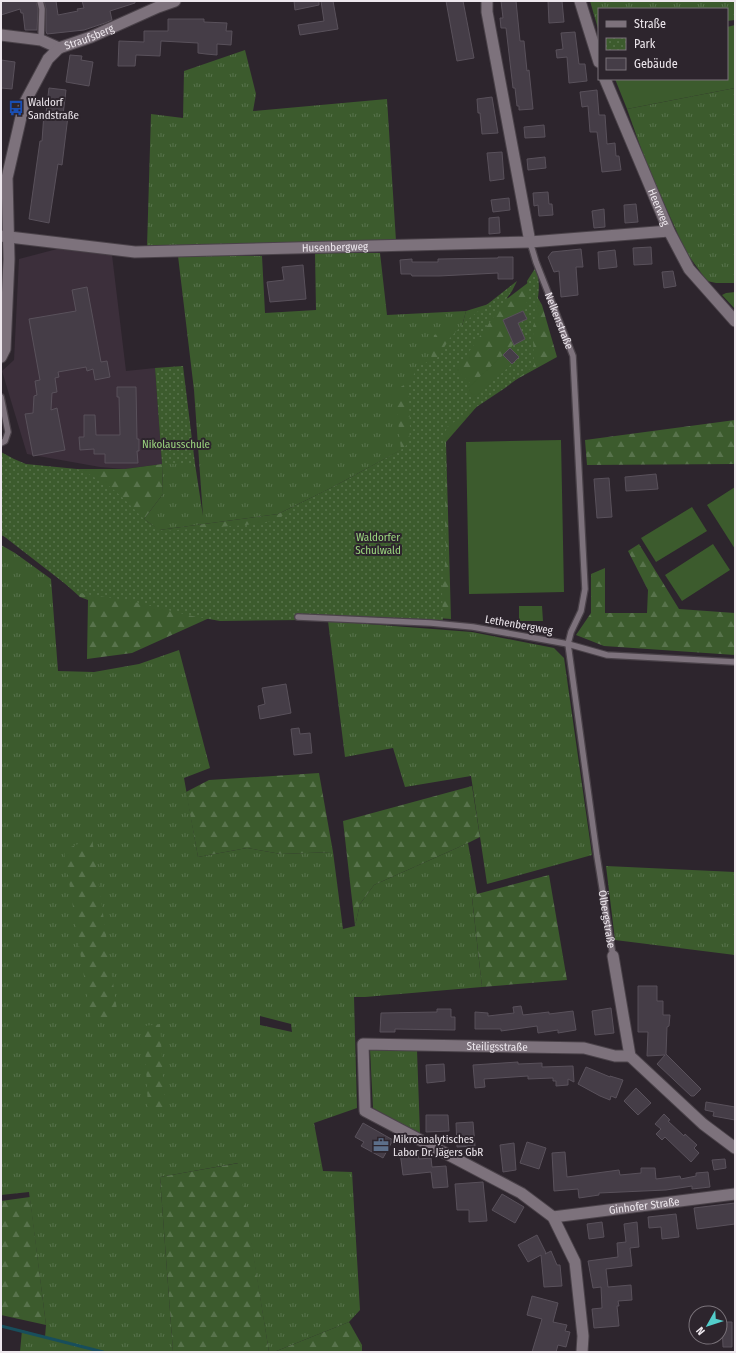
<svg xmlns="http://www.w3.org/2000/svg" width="736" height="1353" font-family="'Fira Sans Condensed',sans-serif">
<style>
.built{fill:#3c2f3b}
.grass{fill:url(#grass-tufts);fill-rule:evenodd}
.forest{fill:url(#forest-firs)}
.park{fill:url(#park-dots)}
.garden{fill:#3c5b2d}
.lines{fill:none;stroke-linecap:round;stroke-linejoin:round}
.stream{stroke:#184e5c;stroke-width:3}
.building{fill:#453d47;stroke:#59515b}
.lane-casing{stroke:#4a4249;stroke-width:8}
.street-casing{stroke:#4a4249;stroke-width:13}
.lane{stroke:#7d727c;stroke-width:5.5}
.street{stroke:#7d727c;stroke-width:11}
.labels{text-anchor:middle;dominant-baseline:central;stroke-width:4;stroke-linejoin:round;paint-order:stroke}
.street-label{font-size:11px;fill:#ede7ed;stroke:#2d252d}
.poi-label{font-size:11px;fill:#ede7ed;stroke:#2d252d;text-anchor:start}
.park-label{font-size:11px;fill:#9bd57f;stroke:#2d252d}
</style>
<defs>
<pattern id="grass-tufts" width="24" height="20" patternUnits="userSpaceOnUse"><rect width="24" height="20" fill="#3c5b2d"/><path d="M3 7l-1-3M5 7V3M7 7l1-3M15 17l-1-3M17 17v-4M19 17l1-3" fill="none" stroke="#58734c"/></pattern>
<pattern id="forest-firs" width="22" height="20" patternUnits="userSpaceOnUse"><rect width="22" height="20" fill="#3c5b2d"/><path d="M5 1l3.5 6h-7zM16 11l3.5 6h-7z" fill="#58734c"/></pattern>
<pattern id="park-dots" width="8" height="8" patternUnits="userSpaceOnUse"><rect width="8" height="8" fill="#3c5b2d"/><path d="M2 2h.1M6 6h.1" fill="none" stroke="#58734c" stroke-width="1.8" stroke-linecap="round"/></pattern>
</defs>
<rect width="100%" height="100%" fill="#2d252d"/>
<!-- built -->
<path class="built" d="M57 249 112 255 126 371 155 368 162 464 124 469 100 467 27 454 2 371 14 360 19 259Z"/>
<!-- grass -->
<path class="grass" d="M590 1H735V20L727 21V9H599V32Z
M245 50 256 94 253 111 387 99 396 241 147 247 151 114 183 118 184 71Z
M735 88V283H716L707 281 686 252 648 168 627 109Z
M315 253H380L387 315 466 311 462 326 430 367 401 450 331 488 278 514 159 530 144 519 163 494 162 464H195L203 516 194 390 178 256H262L265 313 316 310Z
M1 545 15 553 51 579 58 671 94 672 139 664 179 650 210 768 184 778 198 857 247 848 281 854 333 852 343 929 355 926 360 904 374 885 468 843 477 894 472 898 482 987 365 997H354L357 1108 314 1123 323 1171 352 1172 360 1310 349 1322 274 1352H269L238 1163 160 1177 173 1352H20L22 1330 45 1337 46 1325 29 1192 1 1195ZM260 1016 291 1024 292 1032 260 1025Z
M328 621 472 632 554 648 564 658 592 855 487 884 471 776 405 787 393 748 345 757Z
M606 866 735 872V955L615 940Z
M370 1049 417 1050 420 1134 373 1108Z"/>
<!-- forest -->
<path class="forest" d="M529 282 542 305 557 357 486 396 446 442 451 619 398 615H216L132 653 87 659 88 600 80 597 21 544 1 535V455L29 469H125L162 464 163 494 144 519 159 530 278 514 331 488 401 450 395 391 430 367 434 335 462 326 466 311 508 298Z
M735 420V464L587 465 585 440Z
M639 544 679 609 735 613V655L604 646 576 635 591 613V574L605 568V613H647L648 590 628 551Z
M319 773 333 852 281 854 247 848 198 857 186 792 209 780Z
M472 786 480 837 468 843 374 885 360 904 355 926 343 821Z
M92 838 118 1017 91 1021 64 850Z
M549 875 567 980 482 987 472 897 477 894Z
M160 1024 165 1109 148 1108 144 1026Z
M239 1163 269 1352H173L160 1177Z
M30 1197 46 1325 1 1315V1201Z
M349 1322 362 1345V1352H274Z"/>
<!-- park -->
<path class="park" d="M536 267C542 288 537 302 534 322 532 336 534 352 534 366L505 388 448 426 443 436 446 447 445 521 446 554 442 591 443 626 344 618 303 620 220 621 192 616 126 600 77 593 1 534V452L14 459 26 464 77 469 87 473 109 486 121 496 148 523 163 531 246 525 279 520 286 511 347 480 404 448 409 441 410 427 408 384 419 366 438 357 450 338 466 321 517 281 512 291 456 370 472 385 504 357 515 342 524 315 529 293 527 281Z
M183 366 195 464H162L155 368Z"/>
<!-- garden -->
<path class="garden" d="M735 25V88L627 109 615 79H727V27Z
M735 292V309L722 295 726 293Z
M503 355 512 364 475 397 467 389Z
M561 440 564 592 469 594 466 442Z
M735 487V549L707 505Z
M692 507 707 531 656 562 641 538Z
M713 544 730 570 682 601 665 575Z
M519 606H542L543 621H519Z"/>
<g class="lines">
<!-- stream -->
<path class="stream" d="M1 1326 103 1352"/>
</g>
<!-- building -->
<path class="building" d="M1 1H36L38 9 37 30H25L23 13H21L20 9 1 15Z
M44 1H56L58 15 78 11 77 9 84 8 82 1H135V3L110 11 112 20 105 23 84 30 47 34 46 31V9Z
M294 1H319V5L295 10Z
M321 1H333L338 29 300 35 298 25 324 21Z
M446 1H463L474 58 457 61Z
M501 1H516L520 41H524L527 71 529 70 533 109 519 110V106H517L515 88H513L506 28H501L500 18H503Z
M548 1H562L564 22 549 23Z
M168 19H204V22L227 23 226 31H232L231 45 217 44V55L206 54 198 53V43L161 41 160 56 136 55 135 66H118L119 41 144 42V31H168Z
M575 32 579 64H585L587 81 569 83 567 57 557 58 556 50 563 49 561 33Z
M70 55 82 56 81 60 93 62 89 86 66 82Z
M1 60 15 62 12 89 1 88Z
M49 88 66 90 63 115 68 116 62 165 58 164 49 223 29 219 40 141H42L44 113H46Z
M597 90 599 115H605L607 144 615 143 616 156H619L621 170 602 172 597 132H590L588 106 582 107 580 92Z
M492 97 498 133 482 134 480 113H478L477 99Z
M544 125 545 137 525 138 524 127Z
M502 152 504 179 490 181 487 153Z
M545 157 546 168 528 170 527 159Z
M548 192 549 204H552L553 215 539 216 538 205 534 206 533 193Z
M509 198 510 210 493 212 491 200Z
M636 204 638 222 625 223 624 205Z
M604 209 605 227 594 228 592 211Z
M499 217 500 233 489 234V218Z
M651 247 652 264 634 265 633 248Z
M581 249 583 267H576L578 295 561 297 559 271 554 272 548 257 552 252Z
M615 250 617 267 599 269 598 252Z
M498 257H513V279H498V273L439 276H412L411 274H401L400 260 412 259V262H438V259L498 258Z
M303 265 306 299 270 302 267 282 284 280 282 267Z
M673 271 676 286 664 288 662 272Z
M87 287 101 362 107 361 110 377 95 380 93 369 87 371 86 367 58 372 59 377 55 378 57 392 52 393 51 410 57 408 65 450 33 456 25 414 33 413 34 396 37 395 35 381 40 380 29 319 76 311 72 290Z
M523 311 527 319 518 323 525 339 514 345 503 320Z
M510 348 519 357 512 364 503 355Z
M117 387H136L137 439H139V451H137L138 463H105V454H94V449L80 450 79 437H84V415H95L96 435H120L119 397H117Z
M656 474 658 489 626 491 625 477Z
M609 478 612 517 597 518 594 479Z
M286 684 291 713 260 719 258 706 265 704 262 688Z
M299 728 300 734 310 733 312 753 294 755 291 729Z
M638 986H657V1001H663V1015H670L669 1026 667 1027 666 1054 701 1089 694 1096H691L657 1064 665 1055 647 1056 648 1032H638Z
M521 1006 523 1015 549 1012V1014L573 1011 576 1030 558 1033V1030L538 1033 537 1026 501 1031V1029H475V1012L488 1013V1016L514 1013 513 1007Z
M611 1008 614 1033 595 1035 592 1011Z
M437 1009H451V1017H455V1030L395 1029V1032H380L381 1013 437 1012Z
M518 1062V1064L542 1063V1067L573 1066 574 1082 568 1079V1085L556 1086V1081H553V1078L528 1079V1076L484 1079 485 1087 475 1088 473 1065Z
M444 1064 445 1081 427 1083 426 1065Z
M586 1067 610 1077V1076L623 1080 616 1098 611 1096 610 1100 600 1096 578 1084Z
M636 1088 651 1103 638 1115 624 1101Z
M706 1102 735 1107V1120L713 1116 714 1112 705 1110Z
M664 1114 670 1120 668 1121 684 1136 685 1134 697 1145 694 1148 699 1153 691 1162 665 1137 662 1140 656 1134 661 1129 655 1124Z
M426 1115H448L449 1131 426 1132Z
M473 1122 475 1146 457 1147 456 1123Z
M363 1123 393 1140 383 1158 361 1146 364 1142 355 1137Z
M527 1142 546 1148 539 1169 520 1163Z
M514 1143 516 1170 503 1172 500 1145Z
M417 1150 419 1159 431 1158 432 1167 446 1166 448 1187 433 1188 431 1172 403 1175 400 1152Z
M565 1152 567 1177 619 1170 620 1175 641 1173V1168H655L656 1179 680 1176 681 1179 696 1176V1173L708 1172 710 1187 692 1189V1186L666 1190 599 1193V1195L579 1198 578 1189 554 1191 552 1153Z
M725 1159 726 1168 714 1170 712 1160Z
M483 1182 487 1221 469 1222V1210H457L455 1184Z
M502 1194 524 1207 515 1223 492 1210Z
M735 1203V1224L697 1229 694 1208Z
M676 1214 679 1237 662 1239 661 1227 649 1228 648 1217Z
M602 1222 604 1237 589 1239 587 1224Z
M637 1222 639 1247 630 1248 632 1266 606 1269 608 1287 631 1285 632 1300 618 1301 619 1306H617L619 1326 594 1328 592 1309 602 1308 601 1287 593 1288 588 1261 618 1257 617 1243 626 1242 624 1224Z
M537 1235 546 1253 545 1254 551 1251 557 1265H560L562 1286 544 1287 541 1255 528 1262 518 1245Z
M532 1296 558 1303 553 1322 567 1325 565 1331 570 1332 566 1347 558 1345 556 1352H532L542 1319 527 1315Z
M722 1322H732V1347H723Z"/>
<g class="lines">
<defs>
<g id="lane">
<path d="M40 1 42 9 41 40"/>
<path id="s1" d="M530 242 536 262 573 356 585 589 581 611 571 632 568 644 597 856 613 956"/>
<path d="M1 397 8 432 5 441 1 443"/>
<path d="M298 617 431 623 473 627 568 644 607 655 735 662"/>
</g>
<g id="street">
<path d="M487 1V12L530 242"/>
<path d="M580 1 599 62"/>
<path id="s2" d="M1 35 41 40 59 48 91 37 158 7 175 1"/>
<path id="s3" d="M605 79 669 231 689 269 735 321"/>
<path id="s4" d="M1 236 135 252 530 242 669 231"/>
<path d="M1 357 5 349 9 259 7 178 24 104 48 59 59 48"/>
<path d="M613 956 630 1056 703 1124 735 1148"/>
<path id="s5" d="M553 1217 735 1194"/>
<path id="s6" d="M582 1352 583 1336 575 1262 553 1217 521 1193 365 1111 363 1044 584 1048 615 1056H630"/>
</g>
</defs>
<!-- lane casing -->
<use href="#lane" class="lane-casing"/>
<!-- street casing -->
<use href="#street" class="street-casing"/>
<!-- lane -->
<use href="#lane" class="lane"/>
<!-- street -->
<use href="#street" class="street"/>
</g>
<!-- icons -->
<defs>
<symbol id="bus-bare" viewBox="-9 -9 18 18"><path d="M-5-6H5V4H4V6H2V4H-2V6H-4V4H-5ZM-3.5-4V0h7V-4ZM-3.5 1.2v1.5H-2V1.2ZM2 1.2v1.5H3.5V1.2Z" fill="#1a4fb4" stroke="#2d252d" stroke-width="2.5" paint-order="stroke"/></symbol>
<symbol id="office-bare" viewBox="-9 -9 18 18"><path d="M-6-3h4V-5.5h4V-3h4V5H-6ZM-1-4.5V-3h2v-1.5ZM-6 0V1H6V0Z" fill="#5c6f8a" stroke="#2d252d" stroke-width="2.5" paint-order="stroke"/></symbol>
</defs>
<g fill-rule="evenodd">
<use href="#bus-bare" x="5" y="97" width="22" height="22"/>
<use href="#office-bare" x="370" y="1134" width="22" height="22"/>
</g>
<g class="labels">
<!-- street labels -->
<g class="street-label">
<text stroke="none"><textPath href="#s2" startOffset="92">Straufsberg</textPath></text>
<text stroke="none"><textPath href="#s3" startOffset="139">Heerweg</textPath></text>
<text stroke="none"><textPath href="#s4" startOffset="335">Husenbergweg</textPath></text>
<text stroke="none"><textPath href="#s1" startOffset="84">Nelkenstraße</textPath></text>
<text transform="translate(519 625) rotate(10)">Lethenbergweg</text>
<text stroke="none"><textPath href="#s1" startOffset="691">Ölbergstraße</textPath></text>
<text stroke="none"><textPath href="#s6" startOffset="558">Steiligsstraße</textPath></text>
<text stroke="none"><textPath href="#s5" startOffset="92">Ginhofer Straße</textPath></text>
</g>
<!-- poi labels -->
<g class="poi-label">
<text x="28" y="102">Waldorf<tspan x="28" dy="13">Sandstraße</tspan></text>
<text x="393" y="1139">Mikroanalytisches<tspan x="393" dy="13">Labor Dr. Jägers GbR</tspan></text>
</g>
<!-- park labels -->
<g class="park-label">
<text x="176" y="444">Nikolausschule</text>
<text x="378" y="537">Waldorfer<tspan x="378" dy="13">Schulwald</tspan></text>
</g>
</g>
<!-- border -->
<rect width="736" height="1353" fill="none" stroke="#ede7ed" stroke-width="4"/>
<!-- legend -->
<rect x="598" y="8" width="130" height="72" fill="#2d252d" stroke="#7a737a"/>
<rect x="606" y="21" width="20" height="6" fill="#7d727c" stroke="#7a737a"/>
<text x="634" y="28" font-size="12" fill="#ede7ed">Straße</text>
<rect x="606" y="38" width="20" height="12" fill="url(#park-dots)" stroke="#7a737a"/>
<text x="634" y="48" font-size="12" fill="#ede7ed">Park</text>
<rect x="606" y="58" width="20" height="12" fill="#453d47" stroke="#7a737a"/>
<text x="634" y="68" font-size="12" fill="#ede7ed">Gebäude</text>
<!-- north arrow -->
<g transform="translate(708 1325) rotate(231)"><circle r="19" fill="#2d252d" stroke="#7a737a"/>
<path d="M0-3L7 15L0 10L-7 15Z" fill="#53cdcb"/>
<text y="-6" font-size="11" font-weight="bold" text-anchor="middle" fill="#ede7ed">N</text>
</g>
</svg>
